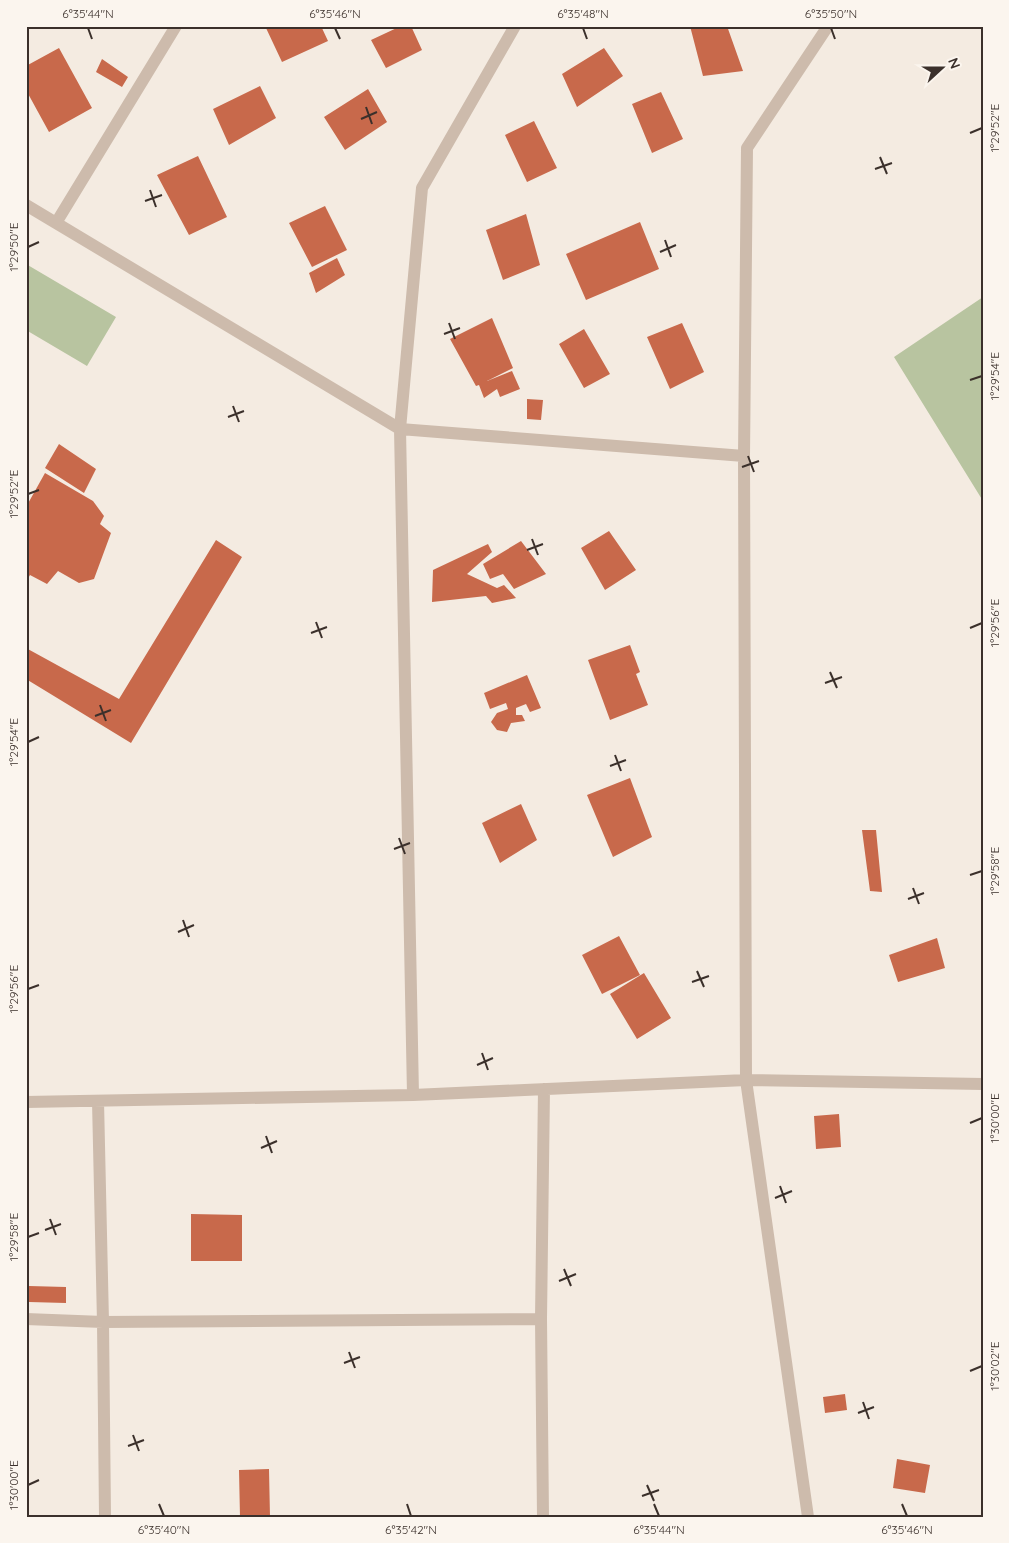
<svg xmlns="http://www.w3.org/2000/svg" width="1009" height="1543" font-family="Quicksand,sans-serif">
<style>
.green{fill:#b8c4a0}
.building{fill:#c8694b}
.lines{fill:none;stroke-linecap:round;stroke-linejoin:round}
.minor{stroke:#cdbbac;stroke-width:12}
.ticks{fill:none;stroke:#3b302b;stroke-width:2}
.neatline{fill:none;stroke:#3b302b;stroke-width:2}
.ticks-label{font-size:12px;text-anchor:middle;fill:#3b302b}
</style>
<rect width="100%" height="100%" fill="#f4ebe1"/>
<!-- green -->
<path class="green" d="M26 264 116 317 87 366 26 330Z
M983 297V501L894 357Z"/>
<!-- building -->
<path class="building" d="M269 26H321L328 41 282 62 266 28Z
M401 26H411L422 50 386 68 371 40Z
M690 26H727L743 71 703 76Z
M59 48 92 108 49 132 26 90V66Z
M604 48 623 76 577 107 562 74Z
M102 59 128 77 122 87 96 72Z
M260 86 276 118 229 145 213 109Z
M368 89 387 122 345 150 324 117Z
M661 92 683 139 652 153 632 104Z
M534 121 557 168 527 182 505 135Z
M198 156 227 217 189 235 157 175Z
M325 206 347 250 312 267 289 223Z
M526 214 540 265 503 280 486 230Z
M640 222 659 269 586 300 566 254Z
M337 258 345 275 316 293 309 273Z
M492 318 513 368 487 381 512 371 520 389 500 397 497 389 484 398 479 385 476 386 450 339Z
M682 323 704 372 670 389 647 337Z
M584 329 610 374 584 388 559 344Z
M527 399 543 400 541 420 527 419Z
M59 444 96 469 84 493 45 468Z
M45 473 93 501 104 516 100 524 111 533 94 579 79 583 58 571 47 584 30 575 26 582V507Z
M609 531 636 570 605 590 581 548Z
M216 540 242 557 131 743 26 679V648L119 699Z
M521 541 546 574 514 589 503 574 490 579 483 564Z
M488 544 492 552 467 574 497 588 504 585 516 598 492 603 486 596 432 602 433 570Z
M630 645 640 672 636 674 648 705 610 720 588 660Z
M527 675 541 708 530 712 526 704 516 708V715H522L525 721 511 723 507 732 497 730 491 722 497 713 508 709 506 703 490 709 484 693Z
M630 778 652 837 613 857 587 795Z
M521 804 537 840 500 863 482 823Z
M862 830H876L882 892 870 891Z
M619 936 640 975 602 994 582 955Z
M937 938 945 968 898 982 889 955Z
M644 973 671 1018 637 1039 610 994Z
M839 1114 841 1147 816 1149 814 1116Z
M191 1214 242 1215V1261H191Z
M29 1286 66 1287V1303L29 1302Z
M845 1394 847 1410 825 1413 823 1397Z
M897 1459 930 1465 925 1493 893 1488Z
M269 1469 270 1517H240L239 1470Z"/>
<g class="lines">
<!-- minor -->
<path class="minor" d="M26 205 400 429 744 456
M56 223 176 26
M413 1095 400 429 422 188 515 26
M98 1101 103 1322 105 1517
M26 1102 413 1095 746 1080 983 1084
M26 1319 103 1322 541 1319
M543 1517 541 1319 544 1089
M808 1517 746 1080 744 456 747 148 828 26"/>
</g>
<!-- ticks -->
<path class="ticks" d="M88 28 92 39M335 28 340 39M583 28 587 39M831 28 835 39M366 107 372 124M361 119 377 112M970 133 982 128M880 157 887 174M875 169 892 163M150 190 156 207M145 201 162 195M665 240 671 257M28 247 39 242M660 252 676 245M449 323 455 339M444 334 460 328M970 380 982 376M233 406 239 422M228 417 244 411M748 456 754 472M742 467 759 461M28 494 39 490M532 539 538 555M527 550 543 544M316 622 322 638M970 628 982 623M311 633 327 627M830 672 837 688M825 683 842 677M100 705 106 721M95 716 111 710M28 742 39 737M615 755 621 771M610 766 626 760M399 838 405 854M394 849 410 843M970 875 982 871M913 888 919 904M908 899 924 893M183 920 189 937M178 932 194 925M697 971 704 987M692 982 709 976M28 989 39 985M482 1053 488 1070M477 1065 493 1058M970 1123 982 1118M266 1136 272 1153M261 1148 277 1141M780 1186 786 1203M775 1198 792 1191M50 1219 56 1235M45 1230 61 1224M28 1237 39 1233M564 1269 571 1286M559 1281 576 1274M349 1352 355 1368M344 1363 360 1357M970 1371 982 1366M863 1402 869 1419M858 1413 874 1407M133 1435 139 1451M128 1446 144 1440M28 1485 39 1480M647 1485 654 1501M642 1496 659 1490M159 1504 164 1516M407 1504 411 1516M654 1504 659 1516M902 1504 907 1516"/>
<!-- border -->
<rect width="1009" height="1543" fill="none" stroke="#fbf5ee" stroke-width="55"/>
<!-- north arrow -->
<g transform="translate(942 68) rotate(69)" stroke="#fbf5ee" stroke-width="4" paint-order="stroke">
<path d="M0-4L9 19L0 12L-9 19Z" fill="#3b302b"/>
<text y="-8" font-size="14" font-weight="bold" text-anchor="middle" fill="#3b302b">N</text>
</g>
<rect x="28" y="28" width="954" height="1488" class="neatline"/>
<g class="ticks-label">
<text x="88" y="18">6°35'44"N</text>
<text x="335" y="18">6°35'46"N</text>
<text x="583" y="18">6°35'48"N</text>
<text x="831" y="18">6°35'50"N</text>
<text transform="translate(995 128) rotate(-90)" y="4">1°29'52"E</text>
<text transform="translate(14 247) rotate(-90)" y="4">1°29'50"E</text>
<text transform="translate(995 376) rotate(-90)" y="4">1°29'54"E</text>
<text transform="translate(14 494) rotate(-90)" y="4">1°29'52"E</text>
<text transform="translate(995 623) rotate(-90)" y="4">1°29'56"E</text>
<text transform="translate(14 742) rotate(-90)" y="4">1°29'54"E</text>
<text transform="translate(995 871) rotate(-90)" y="4">1°29'58"E</text>
<text transform="translate(14 989) rotate(-90)" y="4">1°29'56"E</text>
<text transform="translate(995 1118) rotate(-90)" y="4">1°30'00"E</text>
<text transform="translate(14 1237) rotate(-90)" y="4">1°29'58"E</text>
<text transform="translate(995 1366) rotate(-90)" y="4">1°30'02"E</text>
<text transform="translate(14 1485) rotate(-90)" y="4">1°30'00"E</text>
<text x="164" y="1534">6°35'40"N</text>
<text x="411" y="1534">6°35'42"N</text>
<text x="659" y="1534">6°35'44"N</text>
<text x="907" y="1534">6°35'46"N</text>
</g>
</svg>
